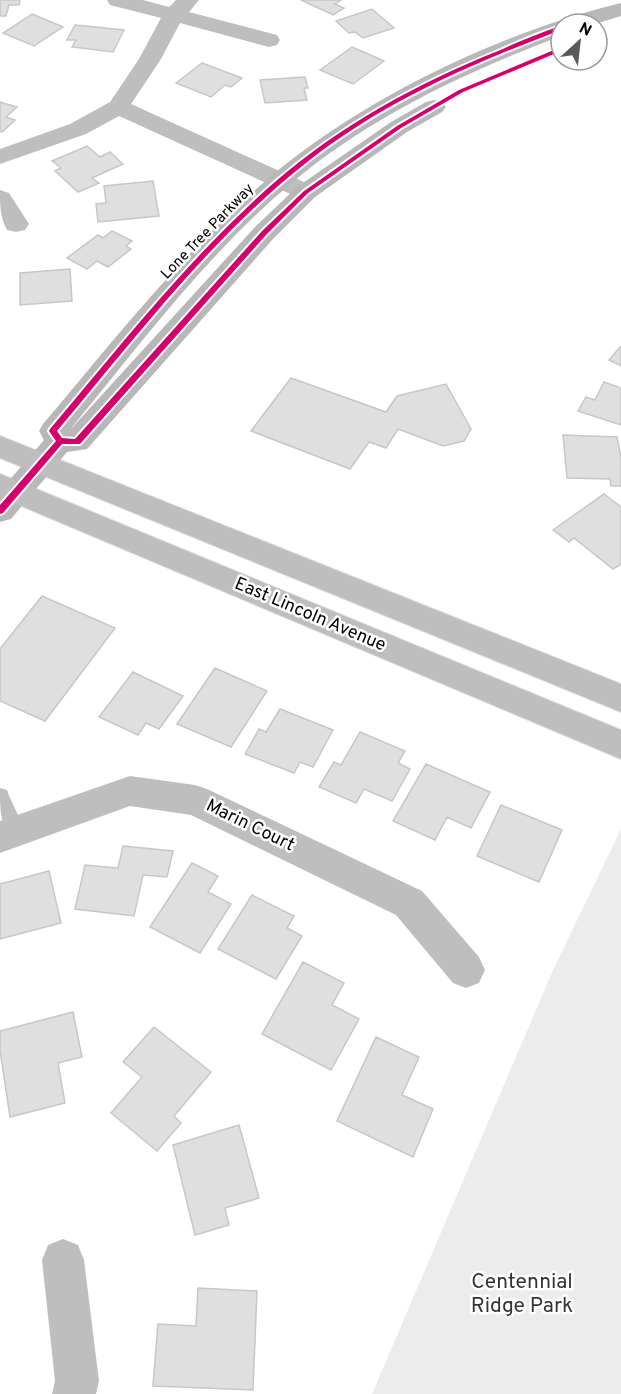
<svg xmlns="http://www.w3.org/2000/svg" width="621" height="1394" font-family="Overpass,sans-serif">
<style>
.green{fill:#ececec}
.building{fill:#dfdfdf;stroke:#c7c7c7;stroke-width:1.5}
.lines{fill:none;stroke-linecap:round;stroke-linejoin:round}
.primary-casing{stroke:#dbdbdb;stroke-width:2}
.lane{fill:#bebebe;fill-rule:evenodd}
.street{fill:#bebebe;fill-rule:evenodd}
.secondary{fill:#b8b8b8;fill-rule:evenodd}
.primary{fill:#bebebe;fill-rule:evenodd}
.cycleway-casing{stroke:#fff;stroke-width:4}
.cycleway{fill:#d6006c;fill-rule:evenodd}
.labels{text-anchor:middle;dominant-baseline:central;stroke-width:5;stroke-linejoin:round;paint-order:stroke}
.far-street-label{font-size:15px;fill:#000;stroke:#fff}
.street-label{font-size:18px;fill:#000;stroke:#fff}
.near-park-label{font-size:21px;fill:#333;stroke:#fff}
</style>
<rect width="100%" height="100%" fill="#fff"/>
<!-- green -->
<path class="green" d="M621 829V1394H372L553 970Z"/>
<!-- building -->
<path class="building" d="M0 0H20L19 5H9L6 16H0Z
M301 0H341L335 4 344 8 333 15Z
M372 9 394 28 363 38 355 32 349 33 336 21Z
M32 14 63 27 34 46 3 33Z
M75 25 124 30 113 52 72 47 76 40H67Z
M352 47 384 61 353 84 320 70Z
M202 63 242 78 231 87 225 85 211 97 176 83Z
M305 77 308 88H304L307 100 265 103 260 80Z
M0 102 17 107 6 117 15 120 2 132 0 131Z
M87 146 100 157 110 152 123 164 92 178 99 183 78 192 55 171 61 168 52 161Z
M153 181 159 216 98 222 96 204 106 203 104 186Z
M112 231 132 241 126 246 131 249 108 267 97 261 87 269 67 258 98 235 103 238Z
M70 269 72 301 20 305V273Z
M620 347H621V366L609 360Z
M291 378 386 412 397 396 446 384 471 429 464 441 443 446 398 429 386 448 369 442 350 469 251 431Z
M604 382 621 388V425L578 411 586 397 595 400Z
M563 435 617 437 621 458V486H611L610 479 567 478Z
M604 494 621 507V564L613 569 574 538 569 542 553 530Z
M42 596 115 628 45 721 0 701V649Z
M215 668 267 691 231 747 177 724Z
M133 672 183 696 159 729 146 723 138 735 99 717Z
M280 709 333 730 313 767 300 762 294 773 245 754 259 729 266 732Z
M360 732 405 751 398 763 410 769 392 801 364 789 356 803 319 787 334 762 341 765Z
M426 764 490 792 471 828 447 817 435 840 393 821Z
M501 805 562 830 539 882 477 856Z
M123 846 173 851 167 877 143 875 134 916 75 909 85 865 118 868Z
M192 863 218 876 208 892 231 904 200 953 150 927Z
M49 871 61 923 0 939V884Z
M252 895 294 916 287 928 302 936 276 979 218 949Z
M303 962 344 983 332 1005 359 1019 331 1070 262 1034Z
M73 1012 82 1057 58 1063 65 1103 10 1117 0 1050V1031Z
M154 1027 211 1072 174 1116 181 1123 157 1151 111 1113 142 1077 123 1062Z
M376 1037 419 1057 402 1095 433 1109 413 1157 337 1121Z
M239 1125 259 1198 225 1208 229 1225 195 1235 173 1145Z
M198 1288 257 1291 253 1390 153 1386 158 1324 196 1326Z"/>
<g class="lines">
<defs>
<path id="primary" d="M0 436 621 684V712L0 458Z
M0 474 621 730V759L0 497Z"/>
</defs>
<!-- primary casing -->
<use href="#primary" class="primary-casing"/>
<!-- lane -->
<path class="lane" d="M0 788 7 790 9 796 26 832 23 838 16 841 9 838C0 819 0 809 0 788Z"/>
<!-- street -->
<path class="street" d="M107 0H143L169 7 176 0H199L189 12 277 35 280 40 277 45 269 47 180 23 161 59 131 104 315 187 318 192 315 197 306 200 297 197 119 116 86 134 0 164V149L70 124 110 102 139 59 161 18 110 5Z
M0 190 9 193 29 224 25 230 16 232 7 230C0 217 0 206 0 190Z
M130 776 195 785 207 789 422 891 479 957 485 970 479 983 466 988 453 983 396 915 191 815 130 806 0 853V821Z
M63 1239 78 1245 84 1260 99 1381 96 1394H52L55 1381 42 1260 48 1245Z"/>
<!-- secondary -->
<path class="secondary" d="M621 3V16L595 24H561V36C476 68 393 106 319 161 221 235 146 337 69 431L255 227 297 187 391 122 426 102 434 100 442 102 446 107 442 112 407 132 315 197 273 239 87 449 67 452 11 519 0 522V491L44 440 39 431 43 424C115 339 185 249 270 177 366 96 502 32 621 3Z"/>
<!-- primary -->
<use href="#primary" class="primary"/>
<defs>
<path id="cycleway" d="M561 26V30C473 63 386 101 311 159 213 235 137 336 57 431L62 438 75 439 262 231 304 191 397 126 459 90 561 47V51L463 92 401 128 308 193 266 235 80 444H62L3 513 0 514V505L56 441 49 431 50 429C122 344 191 255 276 181 341 125 418 83 498 51 518 42 539 33 561 26Z"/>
</defs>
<!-- cycleway casing -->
<use href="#cycleway" class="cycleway-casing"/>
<!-- cycleway -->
<use href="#cycleway" class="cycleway"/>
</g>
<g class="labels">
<!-- far-street labels -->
<g class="far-street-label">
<text transform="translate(208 232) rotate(-46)">Lone Tree Parkway</text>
</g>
<!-- street labels -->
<g class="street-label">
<text transform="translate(310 615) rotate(23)">East Lincoln Avenue</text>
<text transform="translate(250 826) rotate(26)">Marin Court</text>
</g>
<!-- near-park labels -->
<g class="near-park-label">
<text x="522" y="1282">Centennial<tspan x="522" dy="24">Ridge Park</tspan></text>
</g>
</g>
<!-- north arrow -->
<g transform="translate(579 42) rotate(27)"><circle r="28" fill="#ffffff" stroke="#999999" stroke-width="1.5"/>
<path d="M0-4.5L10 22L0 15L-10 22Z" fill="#595959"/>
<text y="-9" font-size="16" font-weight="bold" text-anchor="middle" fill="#000000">N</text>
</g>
</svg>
